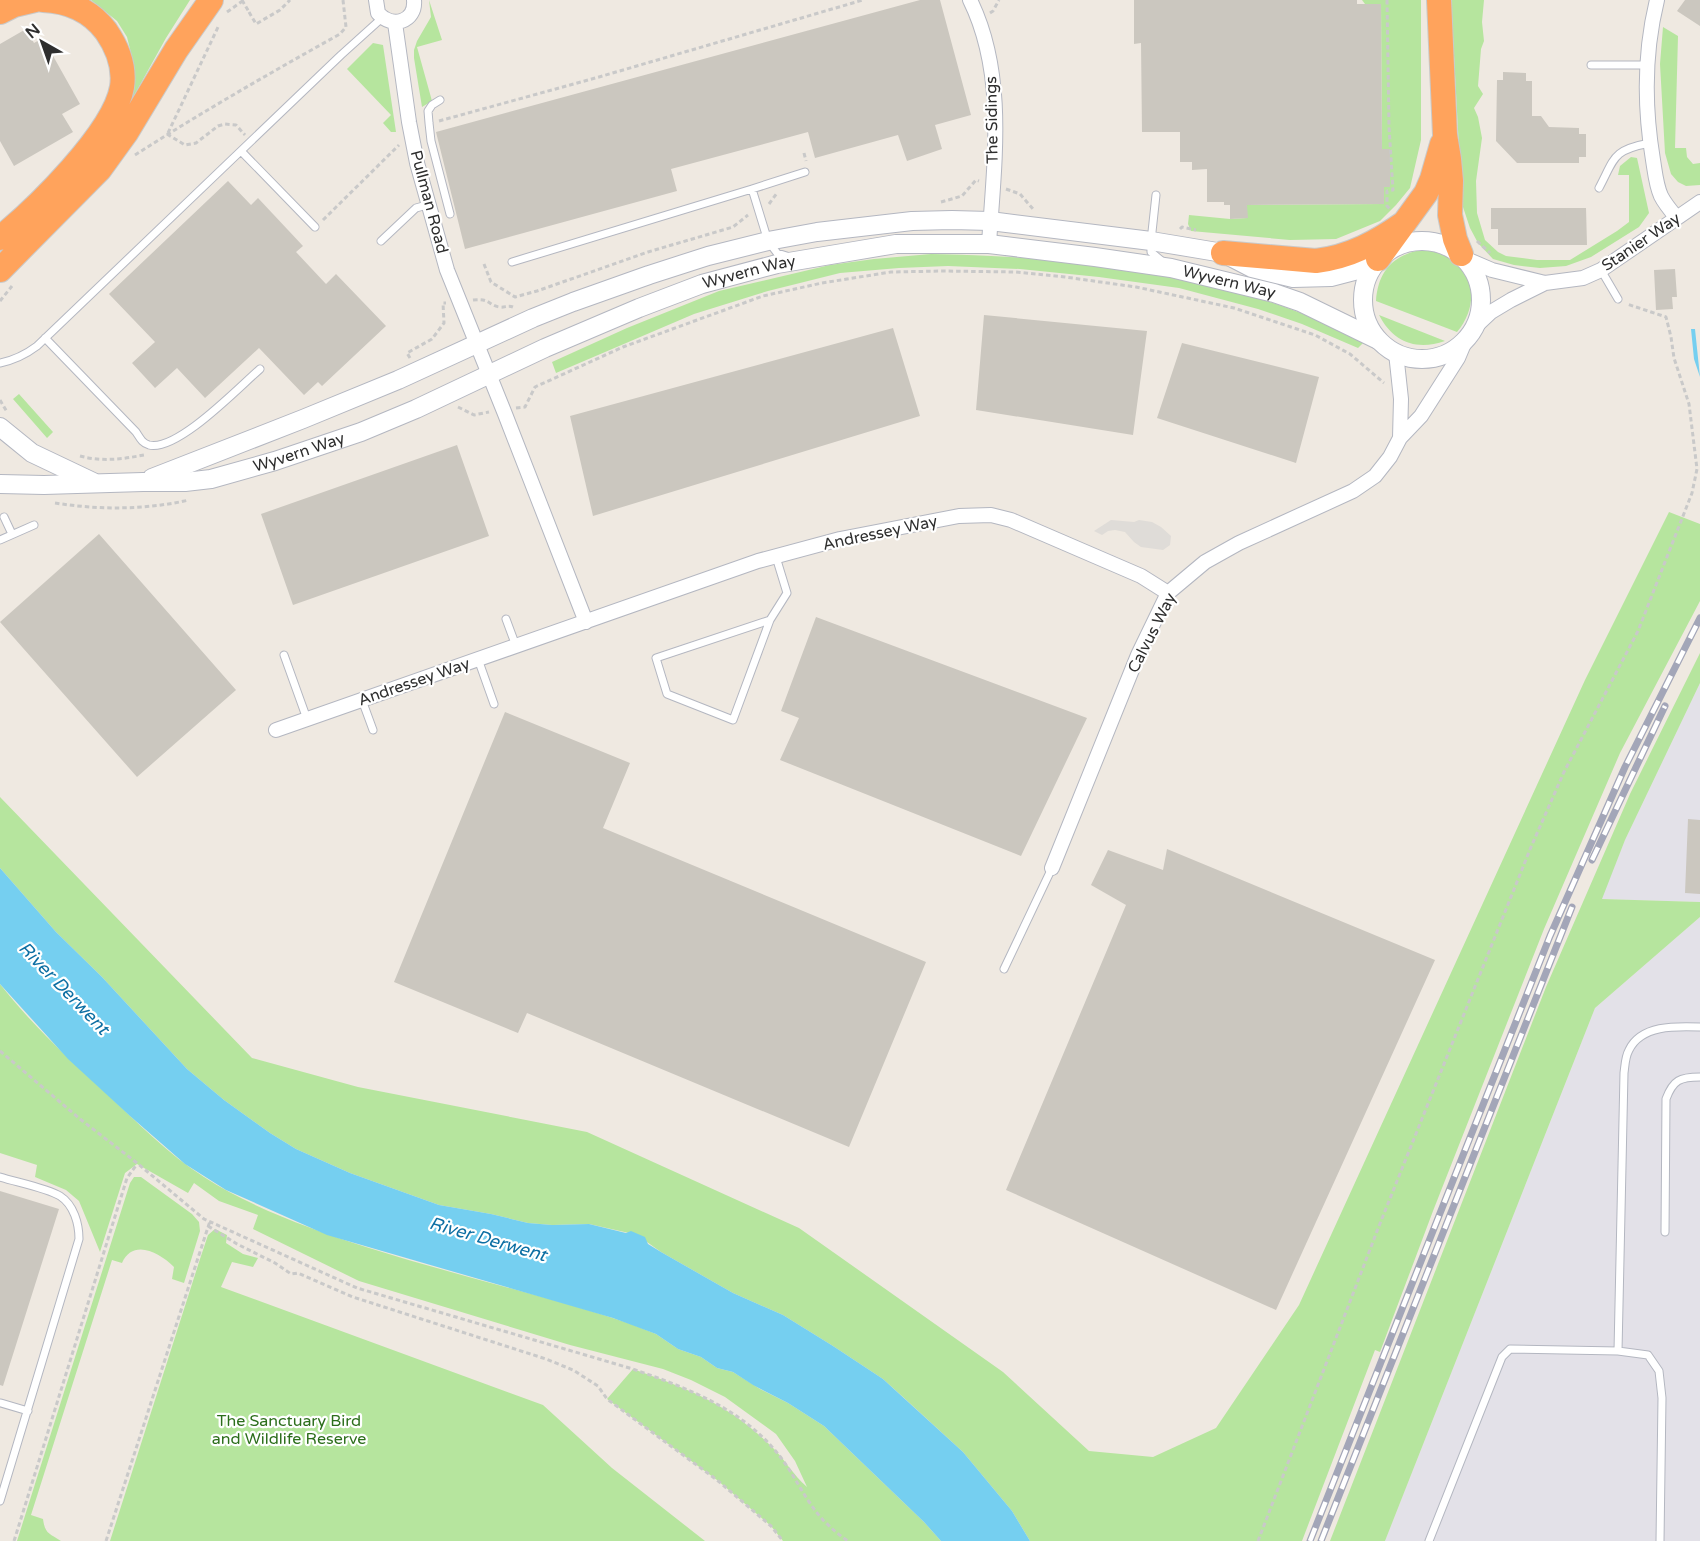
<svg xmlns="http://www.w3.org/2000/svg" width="1700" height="1541" font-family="'Varela Round',sans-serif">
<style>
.industrial{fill:#e3e1e8}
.green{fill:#b6e59e}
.plaza{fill:#dfdcd8}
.water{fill:#75cff0}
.building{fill:#cbc7bf}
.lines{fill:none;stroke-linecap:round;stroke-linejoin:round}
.lane-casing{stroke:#b4b7c1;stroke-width:9}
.street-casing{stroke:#b4b7c1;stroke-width:16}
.secondary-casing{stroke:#b4b7c1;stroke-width:20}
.highway-casing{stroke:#c9c9c9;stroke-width:26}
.path{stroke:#c9c9c9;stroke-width:3;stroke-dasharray:4.5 3;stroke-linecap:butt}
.lane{stroke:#fff;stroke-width:7}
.street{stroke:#fff;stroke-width:14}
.secondary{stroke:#fff;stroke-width:18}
.highway{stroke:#ffa35c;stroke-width:24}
.rail-casing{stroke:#a3a6b8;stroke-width:7}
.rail{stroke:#fff;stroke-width:4.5;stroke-dasharray:14;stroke-linecap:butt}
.path-bridge{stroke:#c9c9c9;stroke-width:3;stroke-dasharray:4.5 3;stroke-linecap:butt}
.labels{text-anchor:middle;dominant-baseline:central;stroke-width:4.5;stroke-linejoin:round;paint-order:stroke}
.street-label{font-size:16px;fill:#2e2e2e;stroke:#fff}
.park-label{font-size:16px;fill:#2c6e1b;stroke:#fff}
.water-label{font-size:18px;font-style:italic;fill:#0d6fa3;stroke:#fff}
</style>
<rect width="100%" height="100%" fill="#efe9e1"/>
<!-- industrial -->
<path class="industrial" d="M1700 683V902L1601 899 1625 840Z
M1700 917V1541H1385L1595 1008Z"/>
<!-- green -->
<path class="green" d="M91 0H190L166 38 131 101 134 65 127 37 117 21Z
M429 0 442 40 417 47 432 101 422 107 414 58V50L417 41 431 17Z
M1362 0H1421V140L1410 188 1396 205 1380 221 1336 239 1290 240 1191 231 1188 224 1189 215 1230 219 1247 218V205L1384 204V187H1390V149H1382L1381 4H1365Z
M1451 0H1484L1482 22 1484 41 1481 49 1478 86 1483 94 1474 108 1478 117 1482 138 1476 181 1477 213 1485 240 1498 252 1506 256 1537 260H1570L1617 231 1629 222V175H1618L1620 166 1631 157 1637 158 1649 213 1639 227 1591 257 1566 266 1540 268 1514 265 1493 259 1478 243 1470 228 1462 204Z
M1663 27 1678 36 1675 148H1686L1687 157 1693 164 1700 163V185L1686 186 1678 182 1671 174 1665 153 1660 64Z
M373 43 383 45 396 132H391L383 123 391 115 347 69Z
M1420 250C1467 251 1487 296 1457 332L1376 301C1378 272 1392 256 1420 250Z
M931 254C1080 257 1230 273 1365 341L1358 348 1302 324 1258 309 1179 288 1099 277 1020 269 948 266 899 268 840 273 768 291 694 314 556 373 552 362 627 328 719 291 830 265 874 259Z
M1379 315 1445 341C1416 351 1393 342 1379 315Z
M19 394 53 432 47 438 13 399Z
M1669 512 1700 524V601L1620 753 1544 929 1433 1211 1380 1352 1375 1350 1302 1541H1030L1012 1511 963 1452 903 1397 883 1379 833 1346 783 1315 733 1293 661 1252 647 1242 629 1233 589 1224 552 1225 528 1223 491 1214 439 1205 350 1173 296 1149 270 1133 224 1100 187 1069 102 977 56 932 0 868V797L252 1058 358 1087 587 1132 799 1228 1003 1372 1089 1451 1153 1457 1216 1428 1299 1305 1585 680Z
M1700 653V683L1625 840 1602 899 1700 902V917L1595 1008 1385 1541H1330L1546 987 1630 794Z
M0 984C30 1023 71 1061 107 1094 138 1123 168 1154 204 1177 252 1208 311 1229 366 1247 454 1275 544 1295 631 1324L656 1334 678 1349 701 1357 717 1368 733 1372 760 1389 788 1403 824 1426 924 1522 941 1541H783L771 1526 717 1480 607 1399 633 1369C688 1389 727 1403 770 1445 784 1458 793 1475 807 1487L795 1461 776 1434 725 1397 691 1380 663 1369 570 1345 359 1281 253 1229 258 1215 219 1201 194 1183 188 1193 137 1164 125 1173 100 1252 79 1201 66 1190 35 1177 37 1165 0 1153Z
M134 1177H141L192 1214 199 1222 200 1231 184 1283 172 1279 174 1267C160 1253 133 1238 122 1263L112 1260 31 1515 43 1519C45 1534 49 1533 61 1541H17L130 1183Z
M215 1229 227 1235 226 1243 243 1254 258 1258 253 1267 232 1262 221 1287 543 1405 612 1468 705 1541H110L200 1259 208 1235Z"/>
<!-- plaza -->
<path class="plaza" d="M1111 520 1134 522 1139 520 1152 522 1161 527 1171 536 1170 545 1163 550 1141 547 1134 542 1125 532 1115 530 1108 531 1102 535 1094 531Z"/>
<!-- water -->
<path class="water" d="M1691 329H1695L1700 377 1694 359Z
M0 868 56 932 102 977 187 1069 224 1100 270 1133 296 1149 350 1173 439 1205 491 1214 528 1223 552 1225 589 1224 626 1233 631 1231 645 1237 648 1244 661 1252 733 1293 783 1315 833 1346 883 1379 963 1452 1012 1511 1030 1541H941L924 1522 824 1426 788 1403 753 1385 733 1372 717 1368 701 1357 678 1349 656 1334 613 1318 327 1235 226 1190 185 1164 130 1116 68 1059 0 984Z"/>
<!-- building -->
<path class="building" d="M920 0H940L971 115 935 125 942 149 907 161 898 135 815 158 808 132 671 169 677 191 465 249 436 132Z
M1134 0H1357V4H1381L1382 149H1390V187H1384V204L1247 205 1248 218 1230 219V205H1224V202H1207V169L1192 170V162H1180V132H1142L1141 43 1134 44Z
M1685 0H1700V26L1677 11Z
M26 29 34 43 43 38 80 104 62 114 73 132 14 166 0 141V44Z
M1503 72 1526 73V81H1532V116H1541L1549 127 1579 128V134H1586V157H1579V163H1517L1496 141 1497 80H1503Z
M228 181 251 205 258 198 303 246 296 252 326 284 336 274 386 326 322 386 318 382 304 395 259 348 205 398 177 368 155 388 132 363 155 342 109 294Z
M1491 208H1586L1587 245H1498V229H1491Z
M1675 269 1677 297H1672L1673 309 1656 310 1654 270Z
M984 315 1147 331 1133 435 976 410Z
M893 328 920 416 593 516 570 416Z
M1182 343 1319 377 1296 463 1157 418Z
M457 445 489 536 293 605 261 514Z
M99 534 236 690 137 777 0 622Z
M816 617 1087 718 1021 856 780 760 799 718 781 711Z
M505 712 630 763 603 828 926 962 849 1147 527 1013 518 1033 394 982Z
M1688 819 1700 820V894L1685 893Z
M1167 849 1435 960 1276 1310 1006 1190 1126 905 1091 885 1108 850 1163 870Z
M0 1191 59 1209 3 1386 0 1385Z"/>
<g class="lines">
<defs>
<path id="lane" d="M1591 65H1646
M440 100 432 105 428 111 429 123 431 141 450 214
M241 151 315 227
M1599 188C1615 158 1612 150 1650 143
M752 189 805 172
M1156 195 1151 241V252L1163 262
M381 241 416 208 427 205
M512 262 752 189 768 241 777 253 790 257
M1601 270 1618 299
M45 338 136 432C140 438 142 443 149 445 177 452 238 388 260 369
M0 363C15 360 25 355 37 346L341 55 382 18
M4 517 12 534
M0 540 34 525
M506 619 516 646
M770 620 733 720 667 694 656 658 770 620 787 593 776 557
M284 655 307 719
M478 659 494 704
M362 700 373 730
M1004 969 1052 868
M0 1177C16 1182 47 1188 60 1196 74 1205 79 1224 79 1239L0 1501
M1665 1232 1666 1099C1673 1080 1680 1077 1700 1077
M1618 1351 1624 1073C1625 1066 1625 1057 1629 1050 1641 1025 1675 1026 1700 1027
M1 1403 28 1411
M1429 1541 1502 1357 1510 1349 1618 1351 1648 1355 1659 1371 1662 1398 1660 1541"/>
<path id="street" d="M376 0 378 13C392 29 416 22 414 0
M970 0C1007 75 994 163 989 244
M1657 0C1644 53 1644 106 1653 160 1655 172 1656 185 1661 196 1665 204 1671 211 1677 218
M395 23 409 122 417 163 447 270 505 414 586 622
M1464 258 1492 270 1545 283
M1474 328 1491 312 1511 300 1545 283 1583 278 1601 270 1700 202
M1396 353 1401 399 1400 438
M276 730 758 561 840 539 959 516 991 515 1011 520 1141 576 1168 593
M1052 868 1138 655 1168 593 1205 562 1239 543 1353 491 1375 476 1390 457 1400 438 1421 416 1458 358 1466 339"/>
<g id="secondary">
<circle cx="1422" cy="300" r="59"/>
<path d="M0 427 32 453 93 482"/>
<path d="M152 478 303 419 398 380 533 318 573 302 649 275 708 256 768 241 817 232 912 221 952 220 990 221 1151 241 1223 253 1252 268 1293 278 1331 277 1354 271 1376 263"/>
<path id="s1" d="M0 484 44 485 143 482H185L211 479 275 461 361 432 416 409 545 348 639 308 702 284 777 264 896 244H989L1095 257 1171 268 1274 293 1300 302 1378 340"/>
</g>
<path id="highway" d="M1439 0 1445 135 1449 159 1451 181 1450 215 1455 239 1461 254
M0 12 14 5 35 0
M0 238C36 209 114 133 122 87 125 67 117 47 106 31 90 10 69 1 43 0
M1223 253 1316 261C1350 257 1377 242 1404 223
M1378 259 1426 193 1432 179 1442 144
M0 270 100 169 126 133 176 50 211 0"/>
</defs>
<!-- lane casing -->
<use href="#lane" class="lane-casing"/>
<!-- street casing -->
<use href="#street" class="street-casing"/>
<!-- secondary casing -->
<use href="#secondary" class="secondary-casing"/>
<!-- highway casing -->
<use href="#highway" class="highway-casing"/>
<!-- path -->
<path class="path" d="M1387 0 1389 127 1393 190 1387 191V206L1391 210
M227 12 244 0
M249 12 256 24 280 10 290 0
M990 13 993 11 999 0
M439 121 599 77 863 0
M168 133 219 25
M167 134 185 145 196 143 218 126 225 124 236 125 245 135
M804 153 806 161
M135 155C202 112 270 73 340 34L346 27 343 0
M1006 189 1020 194 1033 209
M941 202 962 196 976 180 979 181
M769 204 777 193
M323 220 399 145
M1180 229 1182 227 1196 230
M1477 241 1490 253
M484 264 491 282 515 297 537 291 648 252 733 227 748 215
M473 300C490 298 488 305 499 307 506 308 508 304 515 308
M0 301 12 286
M410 358 407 353 432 339 444 323 443 303H446
M0 400 7 412
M458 407 474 415 489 412
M516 408 525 407 535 387 623 347 763 296 822 283 891 272 943 271 1015 272 1065 277 1136 287 1234 308 1315 335 1350 354 1384 383
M80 456C102 462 123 459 144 455
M55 503C99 510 145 510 189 500
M0 1051 80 1119 137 1163 204 1219 357 1288 633 1369C684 1387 736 1406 773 1448 793 1470 803 1498 823 1520 831 1528 839 1535 848 1541
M208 1226 237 1244 275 1263 291 1274 298 1273 353 1297 546 1359 573 1370 598 1386 607 1399 717 1480 771 1526 783 1541
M14 1541 127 1178 137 1164
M106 1541 210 1221
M1258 1541 1379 1226 1531 847 1564 772 1638 631 1692 493 1697 469 1689 404 1674 358 1671 337 1666 317 1627 304"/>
<!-- lane -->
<use href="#lane" class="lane"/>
<!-- street -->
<use href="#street" class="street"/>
<!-- secondary -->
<use href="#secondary" class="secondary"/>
<!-- highway -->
<use href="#highway" class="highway"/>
<defs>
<path id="rail" d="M1592 860 1665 706
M1310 1541 1550 936 1625 767 1700 618
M1321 1541 1572 907"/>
</defs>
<!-- rail casing -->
<use href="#rail" class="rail-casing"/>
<!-- rail -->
<use href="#rail" class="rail"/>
<!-- path-bridge -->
<path class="path-bridge" d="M242 0 249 12"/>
</g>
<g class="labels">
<!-- street labels -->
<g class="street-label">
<text transform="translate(992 120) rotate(-91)">The Sidings</text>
<text transform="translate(429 202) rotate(75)">Pullman Road</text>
<text transform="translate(1641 242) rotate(-34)">Stanier Way</text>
<text stroke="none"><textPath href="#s1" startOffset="789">Wyvern Way</textPath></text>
<text stroke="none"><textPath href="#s1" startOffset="1275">Wyvern Way</textPath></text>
<text stroke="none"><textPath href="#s1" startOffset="303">Wyvern Way</textPath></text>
<text transform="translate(880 533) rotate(-12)">Andressey Way</text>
<text transform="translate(1152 633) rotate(-63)">Calvus Way</text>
<text transform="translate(414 682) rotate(-19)">Andressey Way</text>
</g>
<!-- park labels -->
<g class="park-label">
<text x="289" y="1421">The Sanctuary Bird<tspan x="289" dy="18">and Wildlife Reserve</tspan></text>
</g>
<!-- water labels -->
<g class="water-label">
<text transform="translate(64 988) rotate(46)">River Derwent</text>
<text transform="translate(488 1239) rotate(16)">River Derwent</text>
</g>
</g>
<!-- north arrow -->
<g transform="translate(42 42) rotate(320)" stroke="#ffffff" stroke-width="4.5" paint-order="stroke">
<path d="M0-4.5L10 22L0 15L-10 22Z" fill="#2e2e2e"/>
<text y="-9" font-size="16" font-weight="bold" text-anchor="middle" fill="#2e2e2e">N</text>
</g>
</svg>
